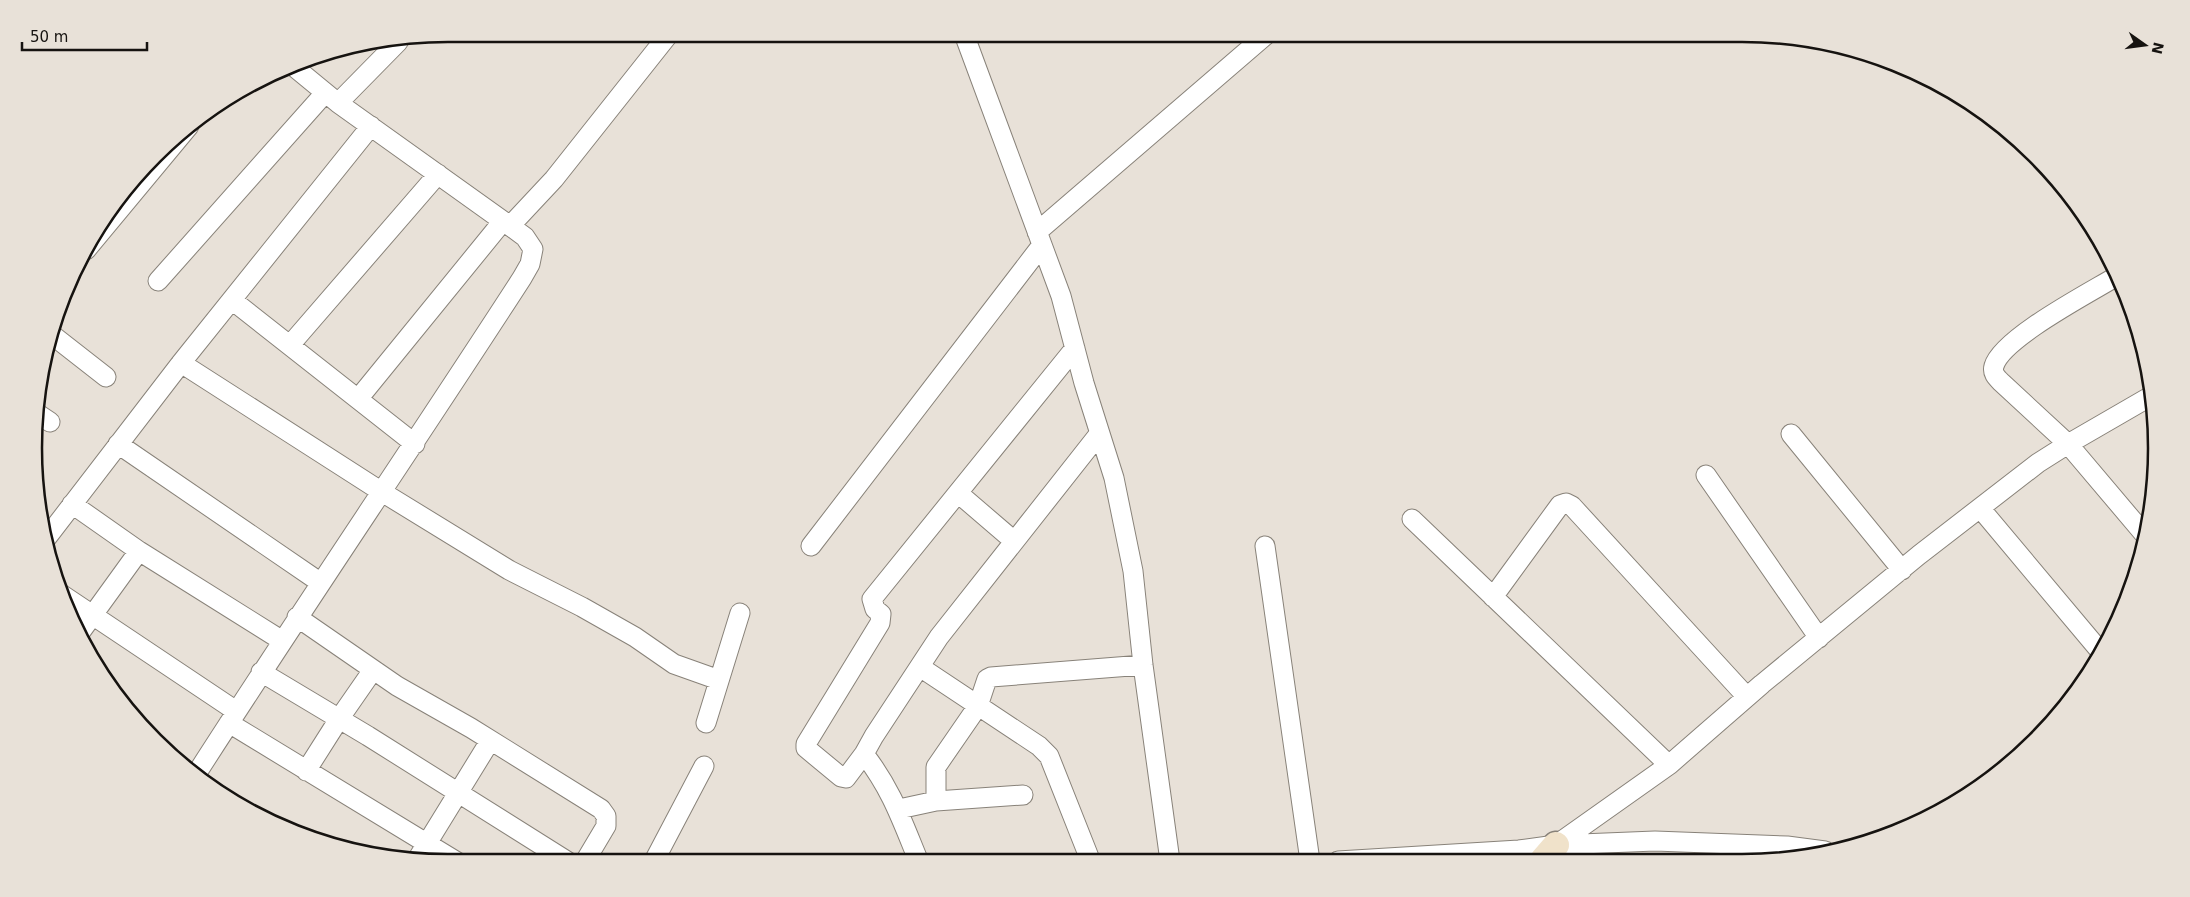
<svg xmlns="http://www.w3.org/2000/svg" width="2190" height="897" font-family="'DejaVu Sans',sans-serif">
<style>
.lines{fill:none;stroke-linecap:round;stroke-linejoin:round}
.street-casing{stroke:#888279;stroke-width:21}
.secondary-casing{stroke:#888279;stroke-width:29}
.street{stroke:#fff;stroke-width:19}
.secondary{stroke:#f0e2ca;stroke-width:26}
.rim{fill:none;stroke:#161310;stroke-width:2.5}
</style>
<rect width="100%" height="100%" fill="#e8e1d8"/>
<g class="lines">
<defs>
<path id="street" d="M964 34 1061 296 1084 383 1114 478 1133 571 1143 665 1170 861
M338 103 398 42
M510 226 554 179 669 34
M1037 232 1267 34
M86 250 189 126
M2117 276C2091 292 2002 338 1994 366 1992 373 1996 377 2001 382L2068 444 2145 535
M158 281 325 93
M232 300 415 444
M51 334 106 377
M290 345 438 174
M181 363 382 492 509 570 582 607 635 637 674 664 719 680
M358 399 503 221
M38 414 50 422
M1791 434 1902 570
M118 444 321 583
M1706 475 1819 638
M958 493 1014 541
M72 504 139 551
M1980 508 2100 651
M1412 519 1669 765
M45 540 181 363 371 126
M811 546 1042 245
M1265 546 1310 861
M61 594 236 711
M1493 597 1560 505 1566 503 1572 506 1747 697
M297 617 397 686 471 728 601 809 606 816V826L584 863
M79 634 139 551 281 640
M920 667 1039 746 1049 756 1091 862
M261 672 368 736 570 863
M229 723 459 863
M706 723 740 613
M864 754 846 778 841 777 806 748V744L880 623 881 614 875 609 872 599 1075 348
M306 771 339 719 373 670
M195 776C302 609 414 445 522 278L530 264 533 249 525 237 510 226 338 103 293 66
M936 801 1023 795
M899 809 936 801V767L978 706 987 679 991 677 1143 665
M1556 845 1669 765 1762 684 1919 555 2038 463 2068 444 2151 396
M418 858 490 741
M1338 861 1519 850 1556 845 1655 841 1787 846 1825 851
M919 862C902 821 892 790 864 754L874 736 939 637 1099 434
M653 863 704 766"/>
<path id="secondary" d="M1543 860 1556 845"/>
</defs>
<!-- street casing -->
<use href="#street" class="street-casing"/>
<!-- secondary casing -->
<use href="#secondary" class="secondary-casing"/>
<!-- street -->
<use href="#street" class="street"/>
<!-- secondary -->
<use href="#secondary" class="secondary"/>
</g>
<!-- crop -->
<path d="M0 0H2190V897H0ZM448 42H1742A406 406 0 0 1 2148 448V448A406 406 0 0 1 1742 854H448A406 406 0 0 1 42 448V448A406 406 0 0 1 448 42Z" fill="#e8e1d8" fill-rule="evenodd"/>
<path class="rim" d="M448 42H1742A406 406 0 0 1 2148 448V448A406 406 0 0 1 1742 854H448A406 406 0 0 1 42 448V448A406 406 0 0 1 448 42Z"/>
<!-- north arrow -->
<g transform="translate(2145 45) rotate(104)" stroke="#e8e1d8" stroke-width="4" paint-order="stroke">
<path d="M0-4L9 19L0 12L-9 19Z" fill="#161310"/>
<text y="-8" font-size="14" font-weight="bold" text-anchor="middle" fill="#161310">N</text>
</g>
<!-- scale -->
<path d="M22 42v8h125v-8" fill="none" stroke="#161310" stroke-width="2.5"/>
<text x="30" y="42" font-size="15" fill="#161310" stroke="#e8e1d8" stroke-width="4" paint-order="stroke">50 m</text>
</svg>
